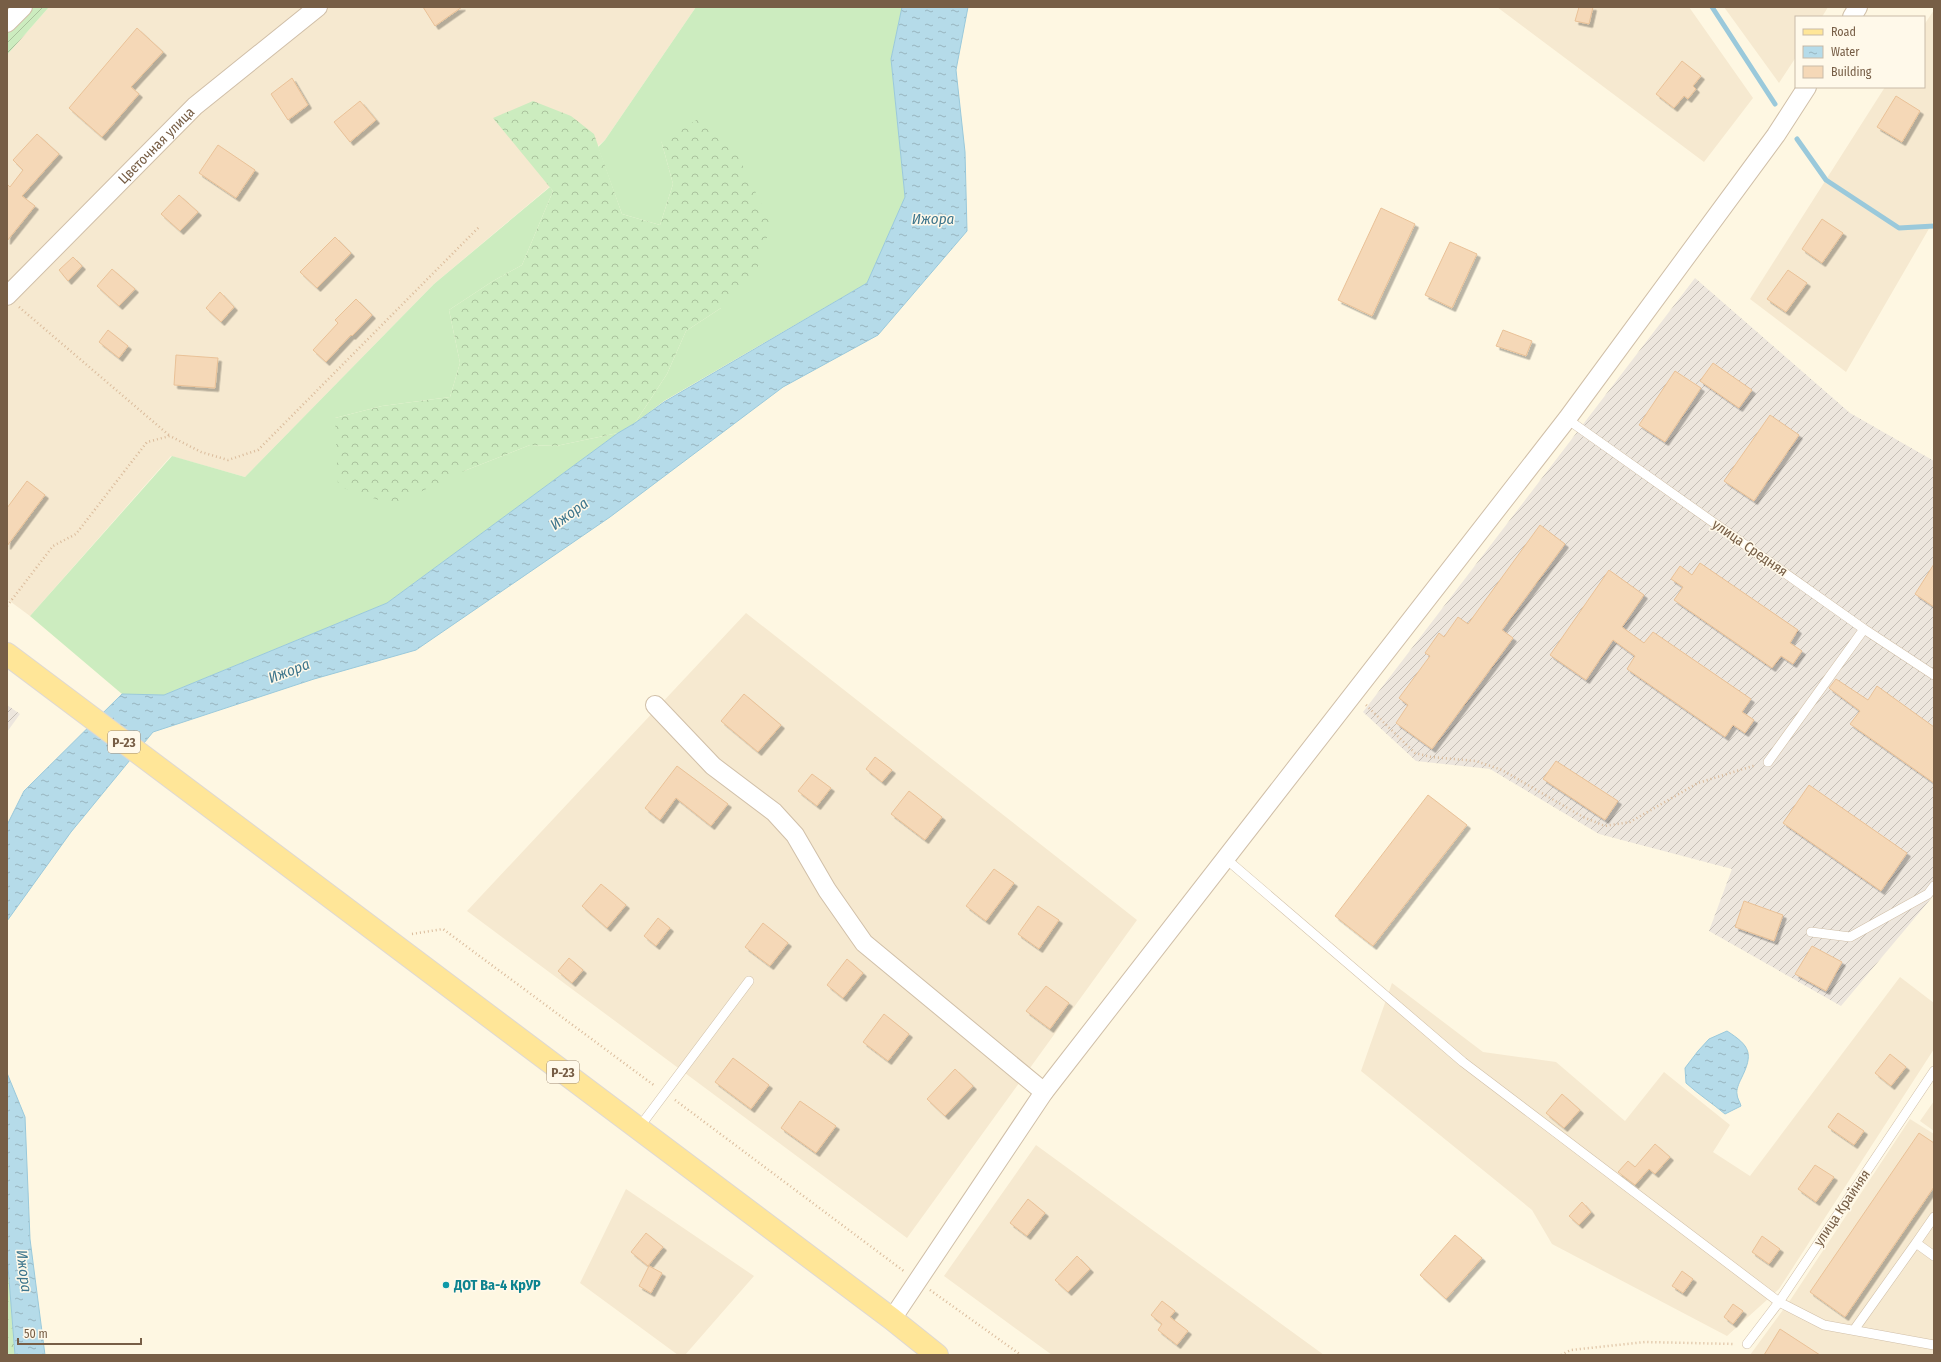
<svg xmlns="http://www.w3.org/2000/svg" width="1941" height="1362" font-family="'Fira Sans Condensed',sans-serif">
<style>
.residential{fill:#f6e9d0}
.industrial{fill:url(#industrial-furrows)}
.grass{fill:#ccecbf}
.forest{fill:url(#forest-crowns)}
.garden{fill:url(#garden-furrows)}
.water{fill:url(#water-ripples);stroke:#9ac9db}
.lines{fill:none;stroke-linecap:round;stroke-linejoin:round}
.stream{stroke:#9ac9db;stroke-width:5}
.building{fill:#f5d8b7;stroke:#e9c197;filter:url(#shadow)}
.lane-casing{stroke:#d0bfa8;stroke-width:10}
.street-casing{stroke:#d0bfa8;stroke-width:20}
.primary-casing{stroke:#ded8d3;stroke-width:24}
.path{stroke:#dabb9b;stroke-width:2.5;stroke-dasharray:1 3;stroke-linecap:butt}
.lane{stroke:#fff;stroke-width:9}
.street{stroke:#fff;stroke-width:18}
.primary{stroke:#ffe698;stroke-width:22}
.culture-dot{fill:#0f9aa8;stroke:#fff9ea;stroke-width:1.5}
.labels{text-anchor:middle;dominant-baseline:central;stroke-width:3;stroke-linejoin:round;paint-order:stroke}
.shield{fill:#fff9ea;stroke:#a08c77;stroke-width:1}
.shield-label{font-size:13px;font-weight:bold;fill:#775e46}
.street-label{font-size:14px;fill:#775e46;stroke:#fff9ea}
.culture-label{font-size:14px;font-weight:bold;fill:#0d838f;stroke:#fff9ea;text-anchor:start}
.water-label{font-size:15px;font-style:italic;fill:#3e768d;stroke:#fff9ea}
</style>
<defs>
<pattern id="industrial-furrows" width="10" height="10" patternUnits="userSpaceOnUse"><rect width="10" height="10" fill="#ede6dd"/><path d="M-1 1l2-2M0 10L10 0M9 11l2-2" fill="none" stroke="#c5beb5"/></pattern>
<pattern id="forest-crowns" width="20" height="18" patternUnits="userSpaceOnUse"><rect width="20" height="18" fill="#ccecbf"/><path d="M2 6a3 3 0 1 1 6 0M12 15a3 3 0 1 1 6 0" fill="none" stroke="#aac29d"/></pattern>
<pattern id="garden-furrows" width="10" height="10" patternUnits="userSpaceOnUse"><rect width="10" height="10" fill="#ccecbf"/><path d="M-1 1l2-2M0 10L10 0M9 11l2-2" fill="none" stroke="#aac29d"/></pattern>
<pattern id="water-ripples" width="26" height="14" patternUnits="userSpaceOnUse"><rect width="26" height="14" fill="#b5dbe9"/><path d="M2 4q2-2 4 0t4 0M15 11q2-2 4 0t4 0" fill="none" stroke="#98b5bf"/></pattern>
<filter id="shadow"><feDropShadow dx="3.5" dy="3.5" stdDeviation="0" flood-color="#0004"/></filter>
</defs>
<rect width="100%" height="100%" fill="#fef7e2"/>
<!-- residential -->
<path class="residential" d="M49 7H696L605 140 434 284 245 477 171 456 30 616 7 599V55Z
M1497 7H1689L1753 98 1704 162Z
M1724 7H1828L1822 17H1796V57L1779 83Z
M1934 10V220L1846 372 1750 299 1885 87H1924V25Z
M746 613 1137 920 907 1238 467 911Z
M1900 977 1934 1003V1049L1779 1289 1727 1336 1552 1244 1532 1210 1361 1071 1392 983 1483 1052 1556 1062 1625 1121 1664 1072 1730 1125 1713 1152 1750 1176Z
M1934 1101V1131L1920 1121Z
M1910 1119 1934 1134V1355H1750L1791 1299Z
M1036 1145 1324 1355H1052L944 1276Z
M626 1189 754 1276 685 1355H678L580 1283Z"/>
<!-- industrial -->
<path class="industrial" d="M1695 278 1850 413 1934 461V895L1841 1006 1709 931 1732 869 1599 834 1490 769 1416 761 1363 712Z
M7 705 20 714 7 732Z"/>
<!-- grass -->
<path class="grass" d="M696 7H902L891 59 905 197 867 283 664 401 635 423 667 374 686 331 721 308 661 140 673 184 660 225 622 214 598 147 605 140Z
M550 187 553 191 522 265 493 281 449 310 460 363 450 397 382 406 335 418 464 471 530 445 556 446 618 433 387 603 164 695 122 694 30 616 172 456 245 477 434 284Z"/>
<!-- forest -->
<path class="forest" d="M533 101 571 116 594 134 622 214 660 225 673 184 661 140 700 118 731 141 771 224 755 276 721 308 686 331 667 374 635 423 618 433 556 446 530 445 464 471 393 505 338 486 335 418 382 406 450 397 460 363 449 310 493 281 522 265 553 191 493 118Z
M7 1254 15 1355H7Z"/>
<!-- garden -->
<path class="garden" d="M7 7H49L7 55Z"/>
<!-- water -->
<path class="water" d="M902 7H968L956 70 965 152 967 231 878 335 783 387 610 517 416 650 314 679 153 732 71 832 7 921V825L24 791 122 694 164 695 387 603 618 433 635 423 664 402 867 283 905 197 891 59Z
M1727 1031C1750 1046 1754 1053 1741 1079 1739 1083 1736 1090 1737 1094 1737 1098 1740 1102 1741 1106L1725 1114C1712 1103 1698 1094 1686 1083L1685 1068 1698 1051 1709 1039Z
M7 1073 25 1117 30 1239 45 1355H15L7 1254Z"/>
<g class="lines">
<!-- stream -->
<path class="stream" d="M1712 7 1775 104
M1797 139 1826 180 1899 228 1934 226"/>
</g>
<!-- building -->
<path class="building" d="M423 7H462L435 26Z
M1579 7H1593L1589 24 1575 21Z
M137 28 163 52 131 87 139 94 102 137 69 108Z
M1682 61 1701 76 1693 86 1696 89 1688 99 1684 96 1674 108 1656 94Z
M292 78 308 105 288 120 271 94Z
M1896 96 1920 111 1902 142 1877 127Z
M360 101 376 120 350 142 334 122Z
M37 134 59 154 22 196 35 206 7 241V184L10 187 23 170 13 160Z
M218 145 255 170 236 198 199 173Z
M179 195 198 212 180 231 161 214Z
M1381 208 1415 224 1372 316 1338 300Z
M1822 219 1843 233 1822 263 1802 249Z
M335 237 351 253 317 288 300 272Z
M1450 242 1477 254 1452 308 1425 295Z
M73 257 82 266 68 281 59 270Z
M112 269 135 289 119 306 97 286Z
M1788 270 1807 283 1786 312 1767 299Z
M220 292 234 307 221 322 206 308Z
M356 299 372 315 352 336 351 335 326 362 313 350 338 323 335 320Z
M108 330 128 346 119 358 99 342Z
M1503 330 1532 341 1526 356 1496 346Z
M176 355 218 358 215 388 174 385Z
M1713 363 1752 390 1739 408 1700 381Z
M1675 371 1701 388 1665 442 1639 425Z
M1770 415 1799 435 1754 501 1724 481Z
M27 481 45 495 7 546V508Z
M1540 525 1565 544 1502 630 1513 638 1432 749 1396 723 1408 705 1399 698 1430 656 1425 653 1439 633 1444 637 1458 617 1468 624Z
M1700 563 1798 630 1790 643 1802 651 1793 664 1781 656 1772 668 1674 600 1683 587 1671 579 1680 566 1692 575Z
M1934 564V607L1915 594Z
M1609 570 1644 595 1622 627 1644 643 1653 632 1751 699 1742 712 1754 720 1745 733 1733 725 1725 737 1627 669 1635 656 1613 640 1586 680 1550 655Z
M1836 679 1868 700 1877 686 1934 727V783L1850 724 1860 711 1829 688Z
M744 694 781 725 758 752 721 721Z
M875 757 892 770 882 782 866 769Z
M1556 761 1618 801 1605 820 1543 779Z
M677 766 728 804 711 826 676 798 660 820 645 808Z
M812 774 831 788 817 806 798 791Z
M1809 785 1907 853 1881 891 1783 823Z
M909 791 942 817 925 840 891 814Z
M1428 795 1467 825 1373 946 1335 916Z
M994 869 1014 883 986 921 966 906Z
M601 884 626 905 607 928 582 906Z
M1744 901 1783 915 1774 941 1735 927Z
M1038 906 1059 920 1039 949 1018 934Z
M658 918 670 928 656 946 644 936Z
M763 923 788 943 770 966 745 947Z
M1812 946 1842 962 1826 991 1795 974Z
M569 958 583 970 572 983 558 971Z
M847 959 863 973 843 998 827 985Z
M1046 986 1069 1003 1050 1029 1026 1011Z
M884 1014 909 1034 888 1061 863 1042Z
M1890 1054 1906 1067 1891 1086 1875 1073Z
M733 1058 769 1085 751 1109 715 1082Z
M955 1069 973 1086 945 1116 927 1099Z
M1562 1094 1580 1110 1564 1128 1546 1113Z
M800 1101 836 1126 816 1153 781 1128Z
M1838 1113 1864 1131 1854 1145 1828 1127Z
M1919 1133 1934 1143V1187L1845 1317 1810 1292Z
M1655 1144 1670 1157 1655 1174 1649 1169 1635 1185 1618 1172 1628 1161 1635 1167Z
M1815 1165 1834 1177 1816 1202 1798 1189Z
M1028 1199 1045 1213 1027 1236 1010 1223Z
M1582 1202 1591 1212 1579 1225 1569 1216Z
M646 1233 663 1247 648 1266 631 1252Z
M1455 1235 1482 1258 1446 1299 1420 1275Z
M1762 1236 1780 1249 1769 1264 1752 1252Z
M1077 1256 1090 1269 1068 1292 1055 1280Z
M649 1266 662 1273 651 1293 639 1286Z
M1682 1271 1693 1279 1683 1293 1672 1286Z
M1162 1301 1175 1311 1170 1317 1188 1331 1177 1345 1158 1330 1162 1324 1151 1315Z
M1733 1304 1743 1311 1733 1324 1724 1317Z
M1780 1329 1820 1355H1764Z"/>
<g class="lines">
<defs>
<path id="lane" d="M1567 419 1864 629 1934 675
M1768 762 1864 629
M1225 858 1463 1062 1779 1302 1824 1325 1934 1345
M1811 932 1850 937 1928 894 1934 886
M638 1129 749 981
M1916 1243 1934 1217
M1854 1330 1916 1243 1934 1256
M1747 1344 1779 1302 1934 1071"/>
<g id="street">
<path d="M1852 17 1858 7"/>
<path d="M7 23 23 7"/>
<path id="s1" d="M7 296 195 106 318 7"/>
<path d="M655 705 713 766 774 812 795 835 827 890 864 943 1044 1092"/>
<path d="M892 1319 1044 1092 1567 419 1776 135 1807 87"/>
</g>
<path id="primary" d="M7 654 892 1319 937 1355"/>
</defs>
<!-- lane casing -->
<use href="#lane" class="lane-casing"/>
<!-- street casing -->
<use href="#street" class="street-casing"/>
<!-- primary casing -->
<use href="#primary" class="primary-casing"/>
<!-- path -->
<path class="path" d="M19 307 170 436
M7 606 53 546 76 534 147 442 170 436 201 452 228 460 258 450 480 226
M1366 705 1415 753 1431 757 1476 761 1502 770 1583 817 1605 826 1630 822 1698 783 1756 765
M412 934 443 929 655 1086
M675 1100 905 1272
M930 1290 1021 1355
M1561 1355 1571 1350 1645 1342 1735 1344"/>
<!-- lane -->
<use href="#lane" class="lane"/>
<!-- street -->
<use href="#street" class="street"/>
<!-- primary -->
<use href="#primary" class="primary"/>
</g>
<!-- markers -->
<circle class="culture-dot" cx="446" cy="1285" r="4"/>
<g class="labels">
<!-- shield labels -->
<g class="shield">
<rect x="108" y="731" width="32" height="22" rx="3"/>
<rect x="547" y="1061" width="32" height="22" rx="3"/>
</g>
<g class="shield-label">
<text x="124" y="742">Р-23</text>
<text x="563" y="1072">Р-23</text>
</g>
<!-- street labels -->
<g class="street-label">
<text stroke="none"><textPath href="#s1" startOffset="212">Цветочная улица</textPath></text>
<text transform="translate(1750 548) rotate(35)">улица Средняя</text>
<text transform="translate(1842 1208) rotate(-56)">улица Крайняя</text>
</g>
<!-- culture labels -->
<g class="culture-label">
<text x="454" y="1285">ДОТ Ва-4 КрУР</text>
</g>
<!-- water labels -->
<g class="water-label">
<text x="933" y="219">Ижора</text>
<text transform="translate(569 514) rotate(-36)">Ижора</text>
<text transform="translate(289 671) rotate(-21)">Ижора</text>
<text transform="translate(24 1271) rotate(83)">Ижора</text>
</g>
</g>
<!-- border -->
<rect width="1941" height="1362" fill="none" stroke="#775e46" stroke-width="16"/>
<!-- legend -->
<rect x="1795" y="16" width="130" height="72" fill="#fff9ea" stroke="#c9bba8"/>
<rect x="1803" y="29" width="20" height="6" fill="#ffe698" stroke="#c9bba8"/>
<text x="1831" y="36" font-size="12" fill="#775e46">Road</text>
<rect x="1803" y="46" width="20" height="12" fill="url(#water-ripples)" stroke="#c9bba8"/>
<text x="1831" y="56" font-size="12" fill="#775e46">Water</text>
<rect x="1803" y="66" width="20" height="12" fill="#f5d8b7" stroke="#c9bba8"/>
<text x="1831" y="76" font-size="12" fill="#775e46">Building</text>
<!-- scale -->
<path d="M18 1338v6h123v-6" fill="none" stroke="#775e46" stroke-width="2"/>
<text x="24" y="1338" font-size="12" fill="#775e46" stroke="#fff9ea" stroke-width="3" paint-order="stroke">50 m</text>
</svg>
